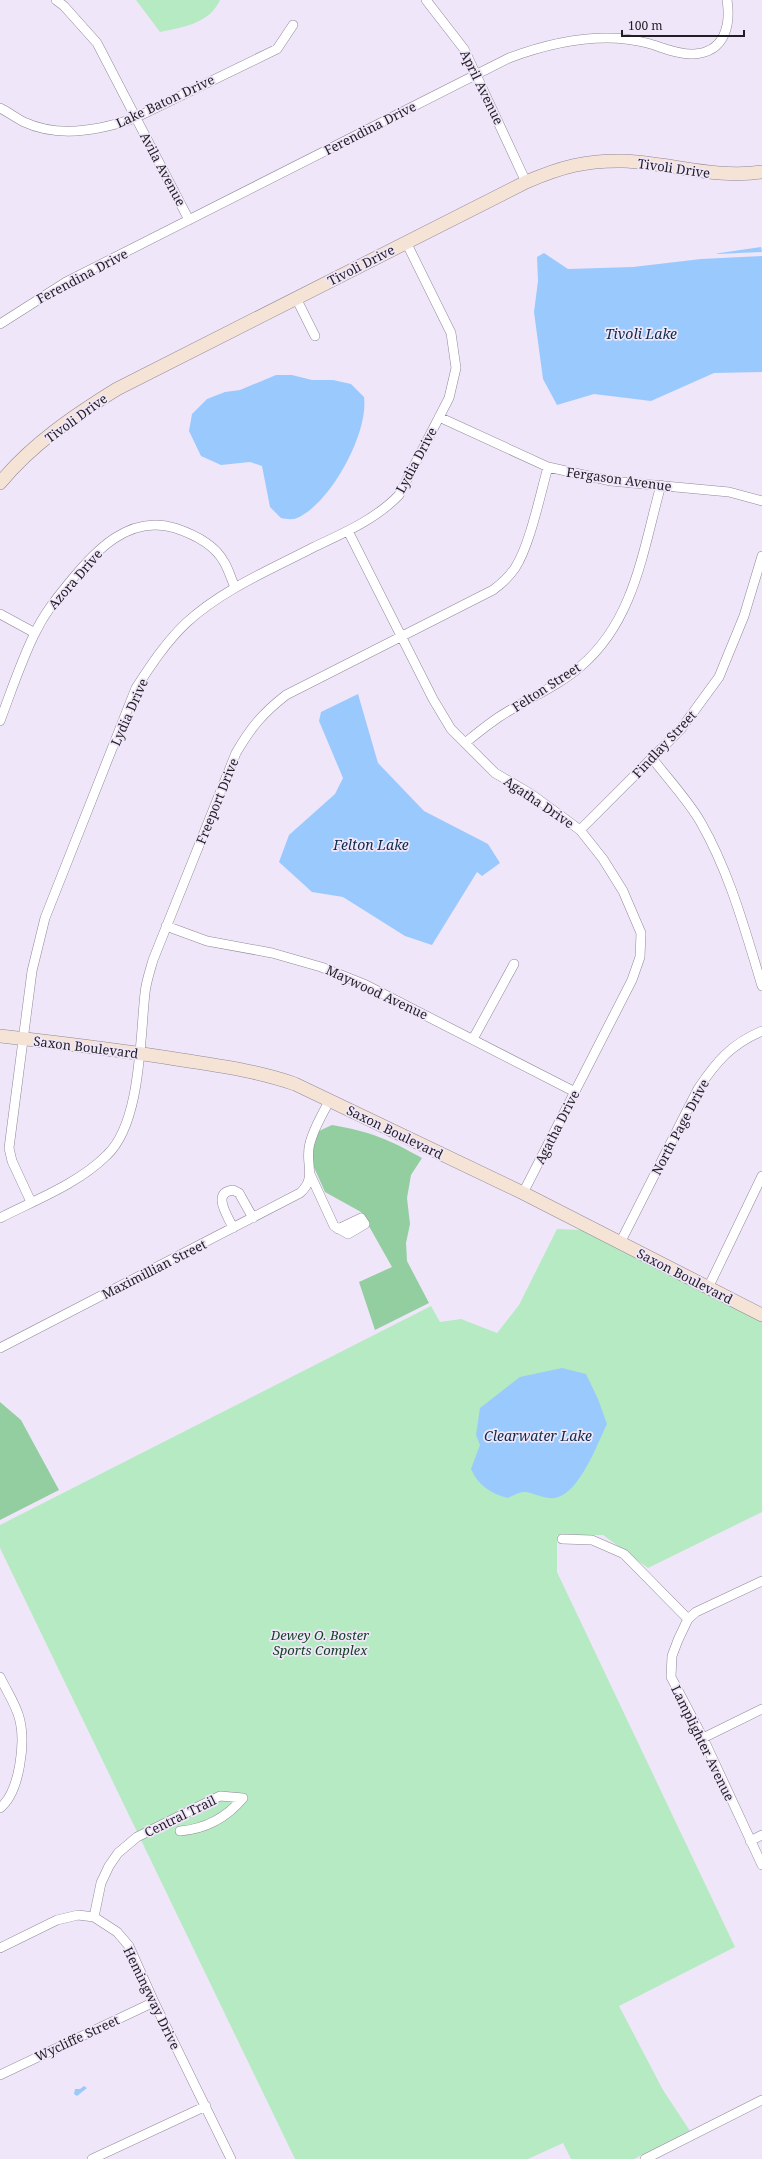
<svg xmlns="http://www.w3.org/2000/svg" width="762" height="2159" font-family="'Noto Serif',serif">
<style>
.green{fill:#b5eac2}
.forest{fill:#92cea0}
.water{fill:#9ac9fd}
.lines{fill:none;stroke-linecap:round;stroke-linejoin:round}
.street-casing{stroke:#908899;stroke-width:10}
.secondary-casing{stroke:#908899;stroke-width:14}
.street{stroke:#fff;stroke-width:9}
.secondary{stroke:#f5e3d6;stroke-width:13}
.labels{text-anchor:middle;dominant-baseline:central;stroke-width:3.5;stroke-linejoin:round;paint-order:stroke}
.street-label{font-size:13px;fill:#211d24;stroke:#f0e6f9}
.park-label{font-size:13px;font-style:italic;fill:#134023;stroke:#f0e6f9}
.water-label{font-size:14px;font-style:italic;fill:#0a2b4c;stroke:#f0e6f9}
</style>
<rect width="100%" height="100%" fill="#f0e6f9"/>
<!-- green -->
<path class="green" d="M136 0H220C209 24 183 27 160 32Z
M557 1229 584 1230 762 1320V1512L648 1568 603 1535H557V1572L735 1947 619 2006 663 2090 690 2131 634 2159H571L563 2143 528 2159H295L0 1548V1525L431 1306 440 1322 461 1319 497 1333 519 1305Z"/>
<!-- forest -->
<path class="forest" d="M332 1125C369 1131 390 1140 422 1158L411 1175 407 1198 410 1224 406 1243 407 1261 429 1303 375 1330 359 1282 392 1267 361 1212 325 1192 313 1165V1146L319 1131Z
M0 1402 21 1420 59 1490 0 1520Z"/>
<!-- water -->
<path class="water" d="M761 247 762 252 713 254Z
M544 253 568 269 633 267 701 259 762 256V372L714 373 651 401 594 394 557 405 543 379 534 312 538 281 537 257Z
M276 375H292L312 380H333L351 384 364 397C369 433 330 504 297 518 293 520 286 519 281 518L270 507 262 466 250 462 221 465 201 456 189 431 192 414 207 399 225 392 240 390Z
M358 694 378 763 424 811 488 844 500 863 482 876 477 872 432 945 405 936 343 897 312 892 279 862 289 835 335 794 343 778 319 721 321 712Z
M562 1368 586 1374 598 1399 607 1424C597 1444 577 1502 549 1498 528 1495 530 1486 508 1498 491 1494 478 1485 471 1469L480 1445 476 1435 480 1408 520 1377Z
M84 2086 87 2088 77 2096 74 2094 75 2089H80Z"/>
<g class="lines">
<defs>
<path id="street" d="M56 0 64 6 97 43 189 220
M426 0 464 49 526 182
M0 108C8 112 16 118 24 122 58 138 101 130 135 118L277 49 293 25
M296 298 315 336
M0 324 66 282 509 58C541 46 573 38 607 38 619 38 635 40 647 43 662 47 678 55 694 54 725 52 731 25 727 0
M439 417 548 467 611 481 729 492 762 501
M348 531 433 699 451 729 495 773 531 794 580 830 603 859 623 891 641 933 640 957 632 980 523 1193
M0 614 35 633
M0 721C11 692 21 661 35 633 44 614 56 599 69 583 95 551 129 514 175 528 193 534 215 545 224 562 229 570 231 579 235 587
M465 743C476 734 487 725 499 717 526 699 557 687 581 666 635 620 643 549 661 485
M652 758C668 779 687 799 700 821 730 873 745 930 762 986
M580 830 681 729 719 677 744 616 762 556
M166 926 207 941 272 953 321 967 366 985 575 1092
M473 1039 514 964
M310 1174 334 1226 348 1234 365 1224 361 1218 338 1229
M31 1202 12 1161 9 1148 32 971 45 918 136 688C151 665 166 642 186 623 223 589 270 570 314 547 344 533 376 519 399 495L449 398 456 368 451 333 406 242
M0 1218C35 1200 78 1184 107 1155 141 1123 140 1038 145 993 146 982 150 971 153 960L236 753C251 727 263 713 286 695L493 590C501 584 509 577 515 568 530 545 540 495 548 467
M233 1228C228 1216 211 1193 233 1190L239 1193 253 1218
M620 1243 698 1089C716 1062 731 1044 762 1031
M708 1288 762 1176
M0 1348 300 1193C318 1177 304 1163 310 1143 314 1128 322 1114 330 1100
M562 1539 592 1540 624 1554 688 1619
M762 1581 696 1612 688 1619 678 1640 672 1656 671 1677 703 1738 762 1865
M0 1677C6 1690 15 1703 19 1717 26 1741 20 1792 0 1808
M703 1738 762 1709
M750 1841 762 1835
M94 1917 101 1883 109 1866 118 1853 137 1837 220 1796 243 1798C227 1817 205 1829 180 1831
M0 1948 57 1920 78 1915 94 1917 117 1932 129 1946 154 2002 231 2159
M0 2075 154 2002
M92 2159 206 2106
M645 2159 762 2100"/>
<path id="secondary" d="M0 483C32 444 75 415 117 389L526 182C561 167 586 160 624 161 671 163 715 179 762 172
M0 1036C61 1043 121 1050 182 1060 220 1066 258 1071 295 1084L523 1193 762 1315"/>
</defs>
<!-- street casing -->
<use href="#street" class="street-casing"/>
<!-- secondary casing -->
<use href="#secondary" class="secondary-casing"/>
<!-- street -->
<use href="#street" class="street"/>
<!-- secondary -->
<use href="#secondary" class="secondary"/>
</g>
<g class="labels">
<!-- street labels -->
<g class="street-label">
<text transform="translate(482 87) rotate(64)">April Avenue</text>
<text transform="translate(165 101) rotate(-25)">Lake Baton Drive</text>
<text transform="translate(370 128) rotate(-27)">Ferendina Drive</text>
<text transform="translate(674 168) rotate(8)">Tivoli Drive</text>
<text transform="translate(163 169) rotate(62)">Avila Avenue</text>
<text transform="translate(361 265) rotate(-27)">Tivoli Drive</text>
<text transform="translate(82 276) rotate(-28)">Ferendina Drive</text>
<text transform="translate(76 418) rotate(-36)">Tivoli Drive</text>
<text transform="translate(416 460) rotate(-62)">Lydia Drive</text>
<text transform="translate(619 479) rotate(8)">Fergason Avenue</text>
<text transform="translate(75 579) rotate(-49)">Azora Drive</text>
<text transform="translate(546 687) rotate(-33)">Felton Street</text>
<text transform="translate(129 712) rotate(-66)">Lydia Drive</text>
<text transform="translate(664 744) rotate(-47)">Findlay Street</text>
<text transform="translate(217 801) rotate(-68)">Freeport Drive</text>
<text transform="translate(539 802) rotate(34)">Agatha Drive</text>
<text transform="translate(377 992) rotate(25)">Maywood Avenue</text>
<text transform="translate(86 1047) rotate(7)">Saxon Boulevard</text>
<text transform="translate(557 1127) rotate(-63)">Agatha Drive</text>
<text transform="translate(680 1127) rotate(-62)">North Page Drive</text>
<text transform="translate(395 1132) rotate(26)">Saxon Boulevard</text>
<text transform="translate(154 1269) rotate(-27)">Maximillian Street</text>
<text transform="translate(685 1276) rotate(27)">Saxon Boulevard</text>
<text transform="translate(703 1743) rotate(64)">Lamplighter Avenue</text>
<text transform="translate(180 1816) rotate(-26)">Central Trail</text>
<text transform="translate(152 1998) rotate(64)">Hemingway Drive</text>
<text transform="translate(77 2038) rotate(-25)">Wycliffe Street</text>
</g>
<!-- park labels -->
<g class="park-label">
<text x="320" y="1635">Dewey O. Boster<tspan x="320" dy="15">Sports Complex</tspan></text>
</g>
<!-- water labels -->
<g class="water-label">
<text x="641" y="333">Tivoli Lake</text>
<text x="371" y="844">Felton Lake</text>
<text x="538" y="1435">Clearwater Lake</text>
</g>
</g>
<!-- scale -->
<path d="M622 30v6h122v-6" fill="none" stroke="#211d24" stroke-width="2"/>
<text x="628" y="30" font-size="12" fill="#211d24" stroke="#f0e6f9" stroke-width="3" paint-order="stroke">100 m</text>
</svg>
